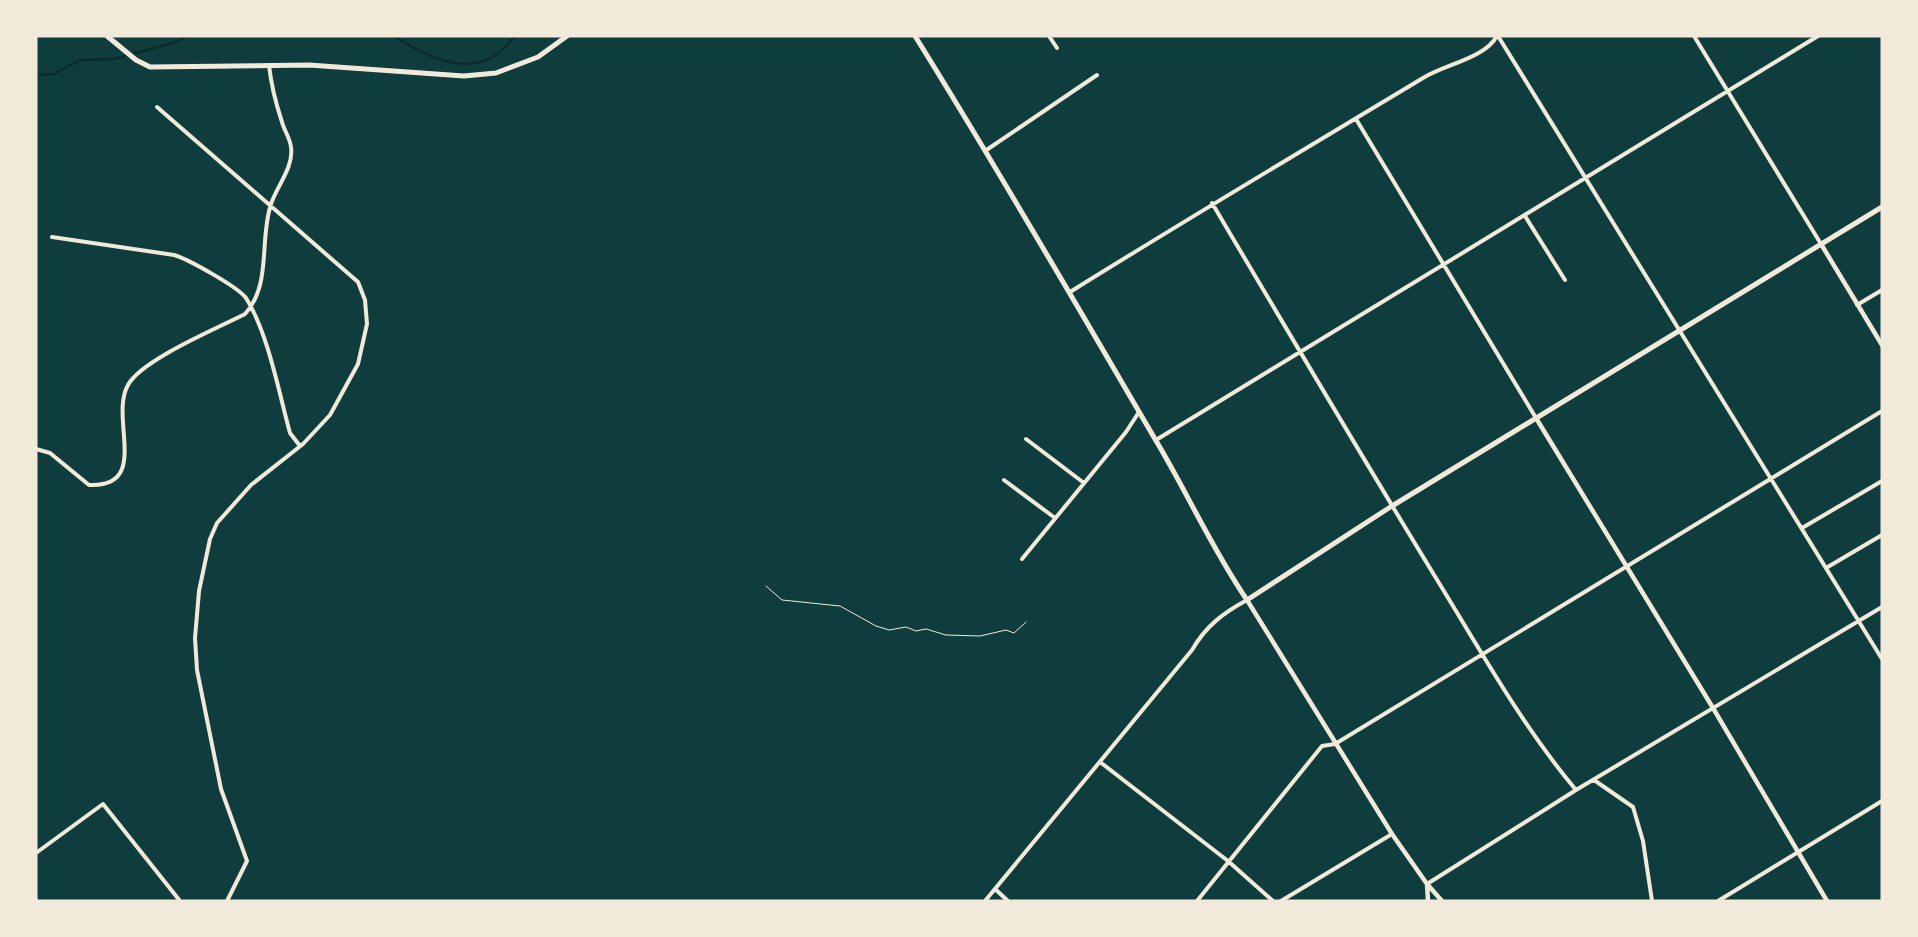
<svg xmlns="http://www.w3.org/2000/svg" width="1918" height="937" font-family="'Varela Round',sans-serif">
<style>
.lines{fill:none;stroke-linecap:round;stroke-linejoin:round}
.stream{stroke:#0a2a2b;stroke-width:2.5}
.path{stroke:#f1e9da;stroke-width:1}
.minor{stroke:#f1e9da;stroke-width:4}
.tertiary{stroke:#f1e9da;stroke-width:4.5}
.secondary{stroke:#f1e9da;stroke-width:5}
</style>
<rect width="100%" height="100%" fill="#0f3d3e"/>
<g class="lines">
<!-- stream -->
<path class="stream" d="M394 36C421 54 461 75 492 57 502 52 508 43 515 36
M36 75 54 74 80 60 114 59 176 42 187 36"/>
<!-- path -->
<path class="path" d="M766 586 782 600 840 606 876 626 889 630 906 627 916 631 926 629 946 635 980 636 1006 630 1014 633 1026 622
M36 896 38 901"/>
<!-- minor -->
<path class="minor" d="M1049 36 1057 48
M1498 36 1882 659
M1694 36 1821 244
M157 107 358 282 365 300 367 324 358 364 330 415 303 444 251 485 217 523 210 539 199 591 195 638 197 670 221 789 247 861 227 901
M1356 119 1536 418
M985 151 1097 75
M1212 203C1287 330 1362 457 1439 583 1482 653 1523 727 1576 790
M1525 216 1565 280
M52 237 174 255C188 259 238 287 246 298 268 333 279 393 290 433L300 446
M1070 292C1187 219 1305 149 1423 78 1446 64 1485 58 1497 36
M1857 305 1882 290
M1026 439 1084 483
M1156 440 1818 36
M36 449 50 453 89 485C151 488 109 418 128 385 141 360 218 328 245 314 272 284 259 240 271 204 277 186 294 167 291 147 290 138 284 130 282 122 276 104 271 84 269 65
M1004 480 1055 518
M1802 528 1882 481
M1022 559 1126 432 1139 412
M1826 568 1882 535
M1100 762 1228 861 1273 901
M1594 780 1633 807 1643 841 1652 901
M36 853 103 804 180 901
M1427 884 1576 790 1882 607
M995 889 1008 901
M985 901 1192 650C1206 626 1223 613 1247 600
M1197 901 1322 746 1335 744 1882 411
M1281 901 1392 834
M1718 901 1882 801"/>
<!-- tertiary -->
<path class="tertiary" d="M1821 244 1882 345
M1536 418 1713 708 1827 901
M1247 600 1392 834 1427 884 1442 901
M1427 884 1428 901"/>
<!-- secondary -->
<path class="secondary" d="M107 36 136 60 150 67 309 65 464 76 496 73 538 57 567 36
M915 36C998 169 1076 304 1155 439 1187 492 1212 549 1247 600L1392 506 1882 207"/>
</g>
<!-- border -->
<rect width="1918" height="937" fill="none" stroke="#f1e9da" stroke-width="75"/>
</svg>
